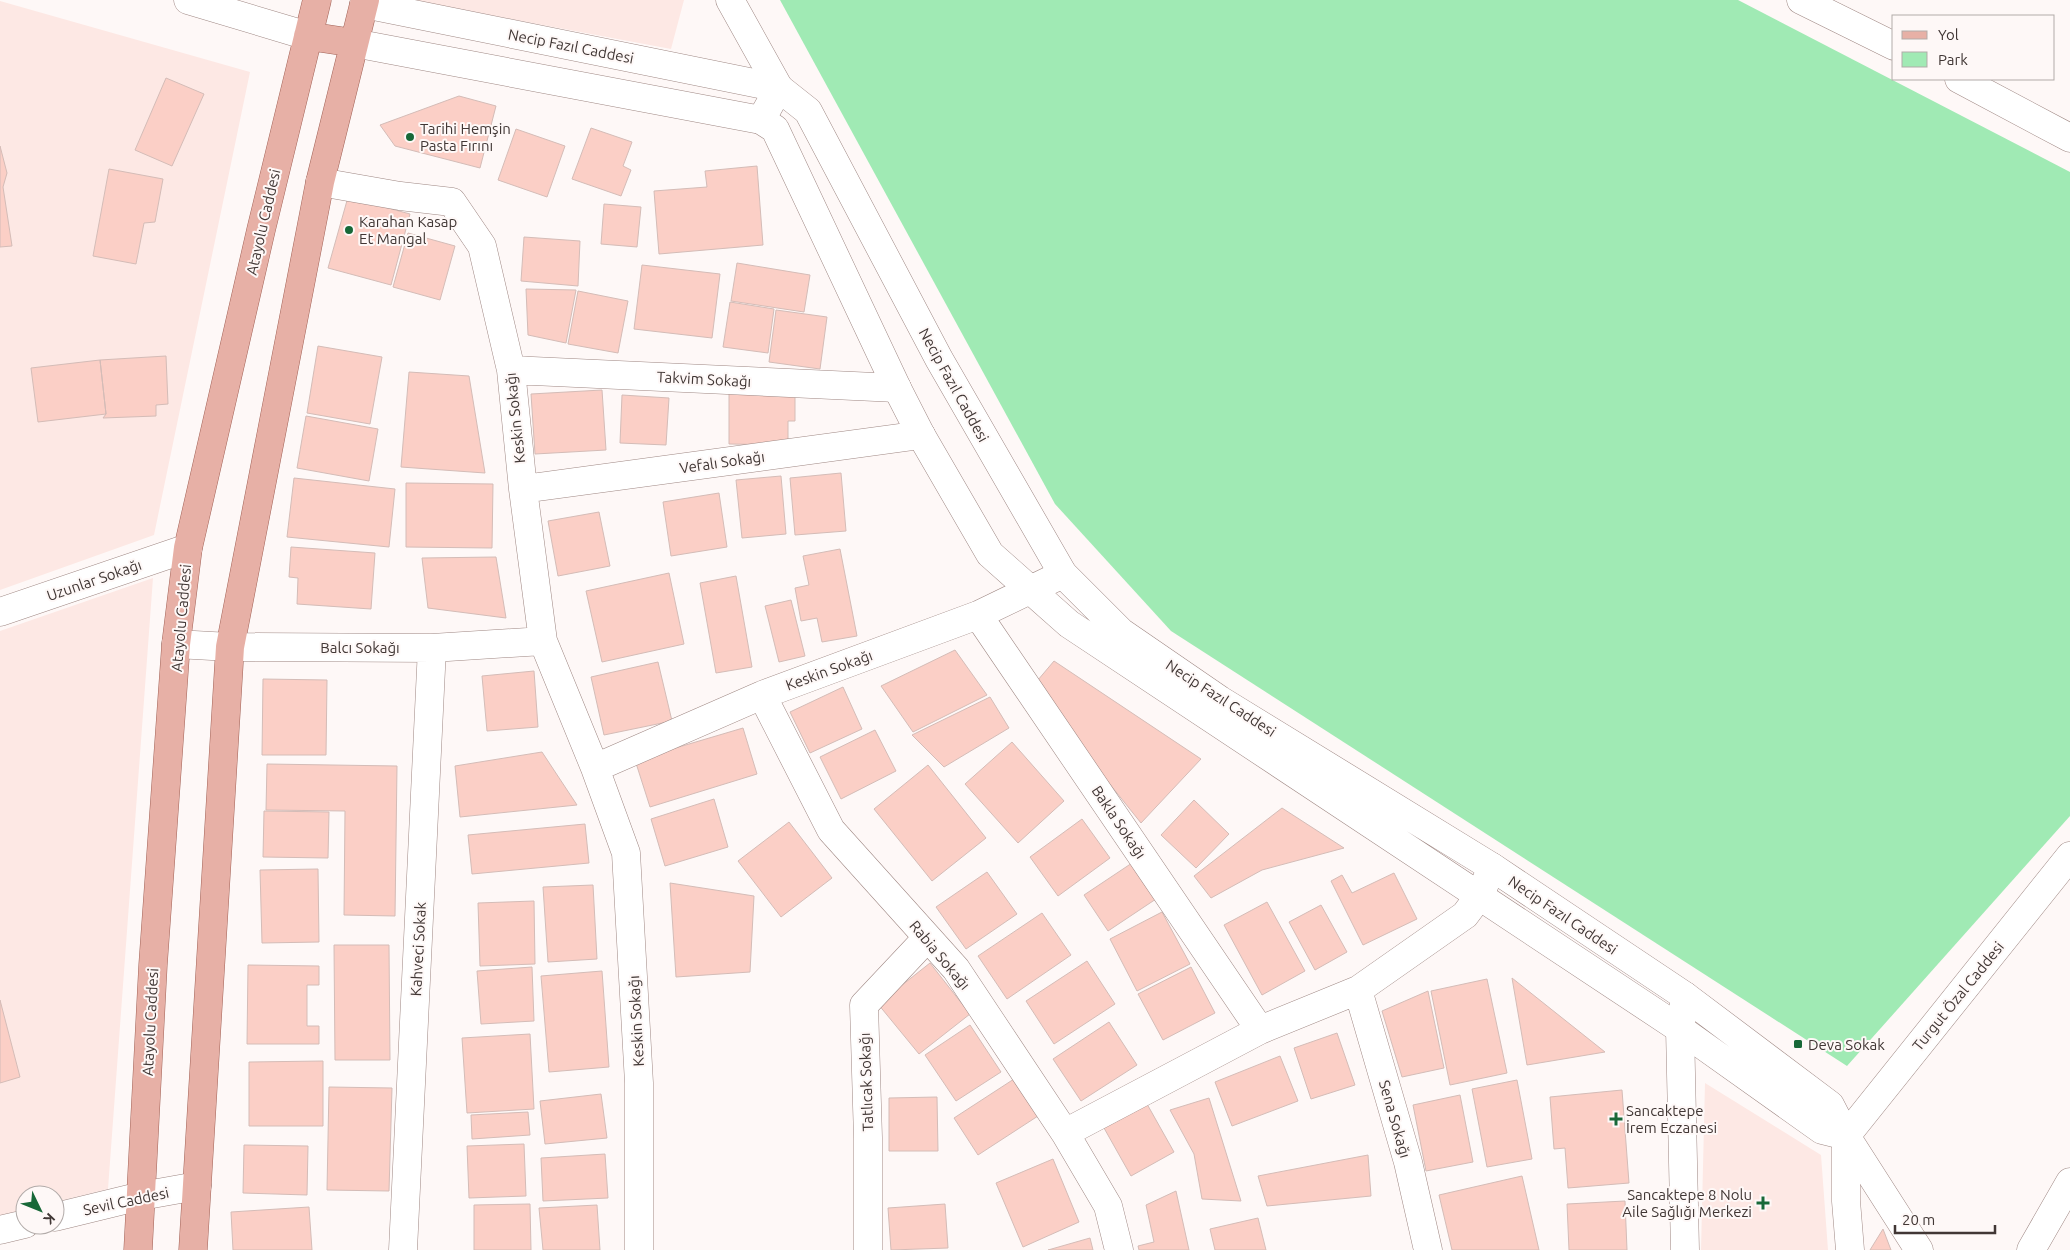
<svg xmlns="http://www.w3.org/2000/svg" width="2070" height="1250" font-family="Ubuntu,sans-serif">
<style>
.built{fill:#fde8e4}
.green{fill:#a0eab4}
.building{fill:#fbcfc6;stroke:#d4bcb7}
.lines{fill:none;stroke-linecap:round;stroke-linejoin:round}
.minor-casing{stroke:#9f8884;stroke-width:29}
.tertiary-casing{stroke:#9f8884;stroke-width:29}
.primary-casing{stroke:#a26358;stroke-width:29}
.minor{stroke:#fff;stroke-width:28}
.tertiary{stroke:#fff;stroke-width:28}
.primary{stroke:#e7b0a6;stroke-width:28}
.poi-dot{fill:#186838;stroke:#fef8f7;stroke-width:2}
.labels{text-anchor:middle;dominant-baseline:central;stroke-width:4;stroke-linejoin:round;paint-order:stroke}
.street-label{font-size:15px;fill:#413735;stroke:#fef8f7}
.poi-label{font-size:15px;fill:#413735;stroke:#fef8f7;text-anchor:start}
</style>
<rect width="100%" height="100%" fill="#fef8f7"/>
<!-- built -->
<path class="built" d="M410 0H684L671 49Z
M0 1 250 72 154 535 0 590Z
M153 578 108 1189 55 1202V1195H25V1210L0 1216V631Z
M1705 1083 1821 1155 1828 1250H1701Z"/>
<!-- green -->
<path class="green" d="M780 0H1738L2070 172V816L1847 1066 1171 631 1055 504Z"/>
<!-- building -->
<path class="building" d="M166 78 204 94 172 166 135 150Z
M459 96 496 106 480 168 395 146 380 125Z
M591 128 632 142 623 166 631 170 621 196 572 179Z
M516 129 565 146 547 197 498 180Z
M0 146 7 173 3 187 12 246 0 247Z
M757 166 763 245 659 254 654 191 707 187 705 171Z
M109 169 163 179 155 222 144 223 136 264 93 256Z
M348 197 410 214 391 285 328 268Z
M604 204 641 207 637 247 601 244Z
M408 233 455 246 440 300 393 287Z
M524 237 580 241 578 286 521 281Z
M737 263 810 275 804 312 731 301Z
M642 265 720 274 712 338 634 329Z
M526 289 576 290 566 343 528 335Z
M578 291 628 301 618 353 568 344Z
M730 302 774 309 768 353 723 347Z
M776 310 827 317 820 369 769 362Z
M318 346 382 357 370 424 307 413Z
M166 356 168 404 156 405V416L103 418 106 414 100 360Z
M100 360 106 414 38 422 31 368Z
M409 372 469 376 485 473 401 467Z
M729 387H795V421H788V445L729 444Z
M602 390 606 450 535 454 531 394Z
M622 395 669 398 666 445 620 443Z
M306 416 378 429 369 481 297 468Z
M841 473 846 531 795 535 790 478Z
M781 476 786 534 742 538 736 480Z
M294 478 395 489 389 547 287 537Z
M406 483 493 484 492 548 406 547Z
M719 493 727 547 671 556 663 502Z
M599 512 610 566 558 576 548 521Z
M291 547 375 553 371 609 297 604 298 578 289 577Z
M840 549 857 636 822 642 817 618 801 621 795 588 809 585 803 556Z
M496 557 506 618 428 608 422 558Z
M669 573 684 644 602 662 586 591Z
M736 576 752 667 716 673 700 583Z
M791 600 805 656 779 662 765 606Z
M955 650 987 695 913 732 881 686Z
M1054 661 1201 759 1141 823 1032 687Z
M658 662 672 721 604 735 591 677Z
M534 671 538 727 487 731 482 676Z
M263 679 327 680 326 755H262Z
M843 687 862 729 810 753 790 712Z
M990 697 1009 728 944 767 912 735Z
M743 728 757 774 650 807 635 760Z
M875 730 896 771 841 799 820 757Z
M1012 742 1064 801 1018 843 965 784Z
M542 752 577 805 460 817 455 766Z
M267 764 397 766 395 916 344 915 345 811 266 810Z
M928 765 986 838 932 881 874 809Z
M714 799 728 847 665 866 651 819Z
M1194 800 1229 834 1196 868 1161 835Z
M1282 808 1344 848 1262 870 1211 898 1194 876Z
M264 811 329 812 328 858 263 857Z
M1082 819 1110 858 1058 896 1030 857Z
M789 822 832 878 781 917 738 861Z
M585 824 589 863 472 874 468 835Z
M1132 863 1156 899 1108 931 1084 895Z
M318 869 319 942 262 943 260 870Z
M987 872 1017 914 966 949 936 907Z
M1394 873 1417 919 1363 945 1331 881 1342 875 1352 893Z
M670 883 754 896 750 972 676 977Z
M593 885 597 959 548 962 543 887Z
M534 901 535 964 480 966 478 903Z
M1267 902 1305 971 1262 995 1224 925Z
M1321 905 1347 952 1315 970 1289 922Z
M1162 912 1190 964 1137 991 1110 939Z
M1042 913 1071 955 1007 999 978 956Z
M334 945H389L390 1060H335Z
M1087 961 1115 1004 1054 1044 1026 1001Z
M930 963 970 1014 919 1054 878 1004Z
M248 965 319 966V985H307V1026H319V1044H247Z
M532 967 534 1021 481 1024 477 971Z
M1191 967 1215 1013 1163 1040 1138 994Z
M602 971 609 1067 549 1072 541 976Z
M1512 978 1605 1052 1527 1065Z
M1487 979 1507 1073 1450 1085 1431 991Z
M1428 991 1444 1068 1402 1077 1382 1011Z
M0 1000 20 1077 0 1083Z
M1109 1022 1137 1065 1081 1101 1053 1059Z
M970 1025 1001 1072 956 1101 925 1055Z
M1337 1033 1355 1085 1311 1099 1294 1048Z
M530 1034 534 1109 467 1113 462 1038Z
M1280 1056 1298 1101 1232 1126 1215 1082Z
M323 1061V1126H249V1062Z
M1014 1079 1038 1116 978 1155 954 1118Z
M1517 1080 1532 1159 1487 1167 1472 1089Z
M329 1087 392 1088 389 1191 327 1190Z
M1622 1090 1629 1183 1568 1188 1565 1148 1554 1149 1550 1097Z
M601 1094 607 1138 545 1144 540 1101Z
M1460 1095 1473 1162 1426 1171 1413 1105Z
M937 1097 938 1151H889V1098Z
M1209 1098 1241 1201 1202 1199 1194 1154 1170 1110Z
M1147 1104 1174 1152 1131 1176 1104 1128Z
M528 1112 530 1135 472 1139 471 1115Z
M524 1144 526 1196 469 1198 467 1146Z
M244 1145 308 1146 307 1195 243 1193Z
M605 1154 608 1198 543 1201 541 1158Z
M1368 1155 1371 1196 1267 1206 1258 1176Z
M1053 1159 1079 1222 1023 1247 996 1183Z
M1522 1176 1539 1250H1452L1439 1195Z
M1176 1191 1189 1250H1139L1138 1246 1154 1242 1146 1205Z
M1625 1201 1627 1250H1569L1567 1204Z
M530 1204 531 1250H474V1205Z
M945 1204 948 1248 891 1250 888 1208Z
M597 1205 600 1250H543L539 1208Z
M309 1207 312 1250H233L231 1212Z
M1258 1218 1266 1250H1215L1210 1229Z
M1883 1229 1891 1250H1870Z
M1090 1238 1093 1250H1048Z"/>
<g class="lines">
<defs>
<path id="minor" d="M730 0 779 88 761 120
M1801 0 1894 46
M1959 79 2070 138
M320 182 400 196 452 202 482 246 511 370 523 489 543 641 595 768
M511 370 897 388
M523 489 921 435
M0 612 188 548
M978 615 1260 1030
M176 644 230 647 432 648 543 641
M762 695 831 830 956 969 1065 1133 1108 1206 1119 1250
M1358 990 1408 1162 1428 1250
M1685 996 1680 1029 1685 1250
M1065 1133 1260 1030 1358 990 1465 915 1480 895 1492 867
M1846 1136V1201L1850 1250
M55 1217 141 1196 197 1186
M0 1230 25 1224
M403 1250 432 648
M639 1250V1083L626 853 595 768 762 695 978 615 1063 574
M868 1250V1138L864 1005 927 938
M2031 1250 2070 1182"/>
<path id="tertiary" d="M188 0 308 36
M366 0 364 4 779 88 808 111 939 359 1063 574 1121 632 1220 700 1492 867 1685 996 1830 1105 1846 1136 1919 1250
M354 43 761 120 775 129 897 388 921 435 990 554 1069 624 1680 1029 1822 1130 1846 1136
M1846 1136 2070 856"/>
<path id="primary" d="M308 36 354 43
M138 1250 153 965 176 644 188 548 261 230 317 0
M193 1250 230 647 320 182 365 0"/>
</defs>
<!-- minor casing -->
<use href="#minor" class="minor-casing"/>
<!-- tertiary casing -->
<use href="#tertiary" class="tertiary-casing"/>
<!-- primary casing -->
<use href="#primary" class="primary-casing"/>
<!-- minor -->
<use href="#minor" class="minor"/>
<!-- tertiary -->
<use href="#tertiary" class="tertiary"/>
<!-- primary -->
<use href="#primary" class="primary"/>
</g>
<!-- markers -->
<g class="poi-dot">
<circle cx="410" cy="137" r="5"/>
<circle cx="349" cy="230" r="5"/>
<rect x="1793" y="1039" width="10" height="10" rx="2.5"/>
<path d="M1613.5 1111.5h5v5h5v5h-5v5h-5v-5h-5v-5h5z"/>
<path d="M1760.5 1195.5h5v5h5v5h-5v5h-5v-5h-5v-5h5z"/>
</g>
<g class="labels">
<!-- street labels -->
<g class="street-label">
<text transform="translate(571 46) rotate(11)">Necip Fazıl Caddesi</text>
<text transform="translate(263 222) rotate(-77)">Atayolu Caddesi</text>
<text transform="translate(704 379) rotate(3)">Takvim Sokağı</text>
<text transform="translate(954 385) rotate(61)">Necip Fazıl Caddesi</text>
<text transform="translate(515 418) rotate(-96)">Keskin Sokağı</text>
<text transform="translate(722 462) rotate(-8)">Vefalı Sokağı</text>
<text transform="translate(94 580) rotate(-19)">Uzunlar Sokağı</text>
<text transform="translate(181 618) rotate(-85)">Atayolu Caddesi</text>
<text x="360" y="647">Balcı Sokağı</text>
<text transform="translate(829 670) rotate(-20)">Keskin Sokağı</text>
<text transform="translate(1221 698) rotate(33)">Necip Fazıl Caddesi</text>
<text transform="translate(1119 822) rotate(56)">Bakla Sokağı</text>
<text transform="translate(1563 915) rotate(34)">Necip Fazıl Caddesi</text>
<text transform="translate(418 949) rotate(-87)">Kahveci Sokak</text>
<text transform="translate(940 955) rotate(50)">Rabia Sokağı</text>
<text transform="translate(1958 996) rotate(-51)">Turgut Özal Caddesi</text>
<text transform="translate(636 1021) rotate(-93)">Keskin Sokağı</text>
<text transform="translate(150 1022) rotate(-87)">Atayolu Caddesi</text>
<text transform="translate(866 1082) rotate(-92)">Tatlıcak Sokağı</text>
<text transform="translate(1395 1119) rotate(74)">Sena Sokağı</text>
<text transform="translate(126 1201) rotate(-12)">Sevil Caddesi</text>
</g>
<!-- poi labels -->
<g class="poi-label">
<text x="420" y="128">Tarihi Hemşin<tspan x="420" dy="17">Pasta Fırını</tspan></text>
<text x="359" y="221">Karahan Kasap<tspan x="359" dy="17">Et Mangal</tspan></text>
<text x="1808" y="1044">Deva Sokak</text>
<text x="1626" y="1110">Sancaktepe<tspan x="1626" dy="17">İrem Eczanesi</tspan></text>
<text x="1752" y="1194" text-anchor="end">Sancaktepe 8 Nolu<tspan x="1752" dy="17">Aile Sağlığı Merkezi</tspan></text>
</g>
</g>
<!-- legend -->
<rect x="1892" y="15" width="162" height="65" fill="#fef8f7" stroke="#b2aba9"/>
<rect x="1902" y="31" width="25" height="8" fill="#e7b0a6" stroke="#b2aba9"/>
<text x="1938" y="40" font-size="15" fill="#413735">Yol</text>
<rect x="1902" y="52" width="25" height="15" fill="#a0eab4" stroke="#b2aba9"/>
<text x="1938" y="65" font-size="15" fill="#413735">Park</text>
<!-- north arrow -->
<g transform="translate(40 1210) rotate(133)"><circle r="24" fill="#fef8f7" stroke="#b2aba9"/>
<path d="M0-4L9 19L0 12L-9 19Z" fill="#186838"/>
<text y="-8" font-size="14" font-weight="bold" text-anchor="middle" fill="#413735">K</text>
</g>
<!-- scale -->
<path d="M1895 1225v8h100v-8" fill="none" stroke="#413735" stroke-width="2.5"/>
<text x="1902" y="1225" font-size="15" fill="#413735" stroke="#fef8f7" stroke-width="4" paint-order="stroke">20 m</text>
</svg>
